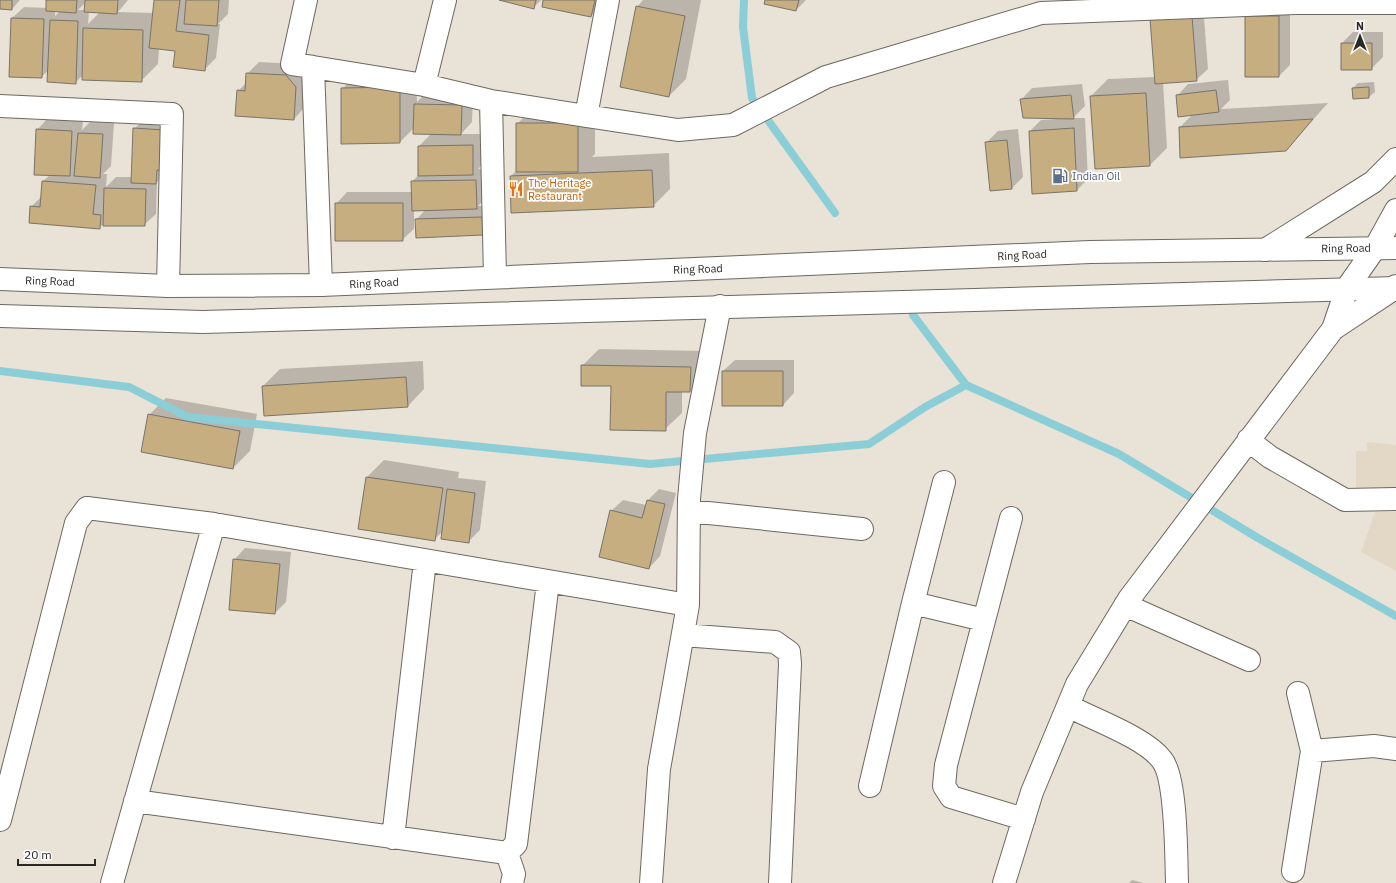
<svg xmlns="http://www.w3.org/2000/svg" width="1396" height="883" font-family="'IBM Plex Sans',sans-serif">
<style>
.built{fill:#e2d8c5}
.shadow{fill:#0003;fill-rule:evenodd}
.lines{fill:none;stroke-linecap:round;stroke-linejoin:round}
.stream{stroke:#8cced7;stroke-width:8}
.building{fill:#c6ae80;stroke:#797369}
.minor-casing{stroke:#6e685e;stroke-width:24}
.highway-casing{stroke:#6e685e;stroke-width:24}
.minor{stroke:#fff;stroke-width:22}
.highway{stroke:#fff;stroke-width:22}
.labels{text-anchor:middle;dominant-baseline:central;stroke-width:3.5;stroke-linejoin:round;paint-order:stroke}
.service-label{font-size:11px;fill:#4e5e75;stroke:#fff;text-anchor:start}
.food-label{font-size:11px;fill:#c56008;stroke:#fff;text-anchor:start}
.street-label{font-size:11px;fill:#2a2824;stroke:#fff}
</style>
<rect width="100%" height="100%" fill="#e9e2d6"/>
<!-- built -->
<path class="built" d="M1367 442 1396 445V493H1356V451H1367Z
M1375 512H1396V571L1361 552Z"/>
<!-- shadow -->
<path class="shadow" d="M0 0H20L12 9 0 8Z
M47 0H128L118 12 154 13 155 0H229L228 14 218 24H220L216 58 204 70 176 50 159 48 158 64 141 81 83 75 75 83 49 70 41 77 12 18 24 7 47 8ZM86 2V10H78ZM55 11H60L55 16ZM89 11 100 12 88 24Z
M503 0H541L533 8Z
M544 0H604L603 5 591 16Z
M643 0H701L686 79 669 96 637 7Z
M766 0H806L796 10Z
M1203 5 1208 69 1196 80 1163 82 1167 148 1150 165 1091 96 1108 79 1155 77 1151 19Z
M1258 5H1290V65L1279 76 1246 17Z
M1353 32H1383V57L1371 69 1342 43Z
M259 62 297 64 307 75 305 107 294 119 238 91 247 82V74Z
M416 71 417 102 426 93 473 94 472 122 461 134H484V163L478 169H487L488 196 478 206H493L494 223 482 234 416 220 426 209 414 210V229L402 240 336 204 347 192H413L412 182 419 174V146L432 133 414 128 400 142 342 89 359 72Z
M1228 80 1230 100 1221 109 1328 103 1286 150 1180 127 1193 114 1177 96 1188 84Z
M1374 82 1375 92 1369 97 1353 88 1358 83Z
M1082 84 1085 106 1073 118H1085L1088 179 1077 190 1030 131 1041 120 1056 119V118L1021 100 1032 88Z
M534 107H595V154L592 157 669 153 670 189 653 206 511 176 517 170V124Z
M48 118 83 120 82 130 90 122 114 123 111 166 103 174H107L106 187 116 177H132L134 129 146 118 176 119 167 172 157 182 156 214 144 225H102L99 228 31 207 42 196 43 181 50 175 37 130Z
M1018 129 1023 177 1012 188 986 143 998 131Z
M599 349 707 351V374L690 391H682V413L665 429 612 385 582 366Z
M735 360H794V393L783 405 723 371Z
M423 361 424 389 408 406 263 386 280 369Z
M166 398 257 414 250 451 233 468 149 415Z
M384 460 459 472 458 478 486 481 480 530 468 542 443 531 434 540 367 477Z
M659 489 676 493 660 556 649 568 611 511 623 500 646 505 648 500Z
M245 548 291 552 286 602 275 613 234 560Z
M1132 880 1144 883H1129Z"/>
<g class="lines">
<!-- stream -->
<path class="stream" d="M744 0 743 27 752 98 835 213
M913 315 966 385
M0 371 129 387 188 417 650 464 869 444 925 407 966 385 1119 454 1258 538 1396 616"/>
</g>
<!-- building -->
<path class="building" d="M0 0H12V10L0 9Z
M46 0H77L76 13 46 11Z
M85 0H118L117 14 84 12Z
M154 0H180L176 31 209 35 205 71 173 67 175 51 149 48Z
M186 0H219L217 26 184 24Z
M499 0H536L534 9Z
M543 0H595L591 17 542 7Z
M765 0H799L796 11 764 4Z
M636 6 685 16 669 97 620 87Z
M1192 16 1197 81 1155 84 1150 19Z
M1245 16H1279V77H1245Z
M11 18 44 19 42 78 9 77Z
M50 20 78 21 76 84 47 82Z
M83 28 143 30 142 82 82 80Z
M1341 43H1372V70H1341Z
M246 73 286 75 296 87 294 120 235 116 237 90 245 91Z
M400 87V143L341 144V88Z
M1369 87V98L1353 99 1352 88Z
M1216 90 1219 112 1178 117 1176 95Z
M1146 93 1150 166 1095 169 1090 96Z
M1071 95 1074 119 1023 118 1020 99Z
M414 104 462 105 461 135 413 134Z
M1313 119 1286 151 1180 158 1179 127Z
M516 123H578V172H516Z
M133 128 165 130 163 170H157L156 184 131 183Z
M1074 128 1077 191 1032 194 1029 131Z
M36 129 72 131 70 176 34 175Z
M78 133 103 134 100 178 74 176Z
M1007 140 1012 189 990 191 985 142Z
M473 145V175L418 176V146Z
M652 170 654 207 511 213 510 176Z
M476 180 477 209 412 211 411 181Z
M42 181 96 185 93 214 101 215 100 229 29 223 30 206 40 207Z
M104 188 146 189 145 226H103Z
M335 203H403V241H335Z
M482 217 483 235 416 238 415 219Z
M581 365 691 367 690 392H666V431L610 430 611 386H581Z
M722 371H783V406H722Z
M406 377 408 407 264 416 262 386Z
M148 414 240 431 233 469 141 452Z
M366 477 443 488 435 541 358 529Z
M447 489 475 493 469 543 441 539Z
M647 500 665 504 649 569 599 557 610 510 642 518Z
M233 559 280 564 275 614 229 610Z"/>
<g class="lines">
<defs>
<path id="minor" d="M306 0 292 64 313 67 321 285
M608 0 586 116 678 130 733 125 826 77 1041 13 1295 3H1396
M313 67 424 85 491 101 586 116
M424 85 445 0
M491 101 495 277
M0 106 172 114 168 286
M1265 250 1373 182 1396 159
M1333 329 1395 288 1396 286
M1248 440 1270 457 1345 500 1396 499
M944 482 913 603 984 620
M689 511 862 529
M1011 518 946 765 944 786 951 797 1024 819
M688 605 689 499 695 433 720 306
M1125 605 1249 660
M683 635 775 642 789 652 790 664 780 883
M1298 693 1312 751
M1068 706C1093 719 1146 738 1162 760 1177 779 1176 857 1177 883
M870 786 913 603
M135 801 507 853
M0 820 76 523 87 508 214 524
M393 838 425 561
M507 853 516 844 548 582
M507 853 514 874 512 883
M1293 871 1312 751 1374 746 1396 749
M112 883 214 524 688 605 659 769 651 883
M1004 883 1032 792 1077 684 1129 599 1333 329 1347 288 1375 248 1396 210"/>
<path id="highway" d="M0 279 168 286 321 285 1090 252 1396 248
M0 316 203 322 1396 288"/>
</defs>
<!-- minor casing -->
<use href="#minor" class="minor-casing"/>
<!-- highway casing -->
<use href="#highway" class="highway-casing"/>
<!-- minor -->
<use href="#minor" class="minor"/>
<!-- highway -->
<use href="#highway" class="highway"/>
</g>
<!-- icons -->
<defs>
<symbol id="fuel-bare" viewBox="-9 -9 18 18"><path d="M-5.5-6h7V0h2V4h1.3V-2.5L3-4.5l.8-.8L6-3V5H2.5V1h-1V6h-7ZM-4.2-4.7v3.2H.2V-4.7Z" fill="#5c6f8a" stroke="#fff" stroke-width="2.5" paint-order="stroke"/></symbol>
<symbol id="restaurant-bare" viewBox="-9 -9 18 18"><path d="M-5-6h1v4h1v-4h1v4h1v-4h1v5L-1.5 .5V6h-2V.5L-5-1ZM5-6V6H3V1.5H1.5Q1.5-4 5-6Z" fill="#e8710a" stroke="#fff" stroke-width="2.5" paint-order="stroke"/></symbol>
</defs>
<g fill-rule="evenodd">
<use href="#fuel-bare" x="1049" y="165" width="22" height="22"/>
<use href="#restaurant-bare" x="505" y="178" width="22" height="22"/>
</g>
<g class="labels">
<!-- service labels -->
<g class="service-label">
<text x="1072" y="176">Indian Oil</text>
</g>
<!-- food labels -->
<g class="food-label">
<text x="528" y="183">The Heritage<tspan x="528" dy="13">Restaurant</tspan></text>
</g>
<!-- street labels -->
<g class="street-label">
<text transform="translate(1346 248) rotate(-1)">Ring Road</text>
<text transform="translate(1022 255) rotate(-3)">Ring Road</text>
<text transform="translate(698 269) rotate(-2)">Ring Road</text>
<text transform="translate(50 281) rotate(2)">Ring Road</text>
<text transform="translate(374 283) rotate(-3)">Ring Road</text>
</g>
</g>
<!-- north arrow -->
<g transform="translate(1360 36)" stroke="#ffffff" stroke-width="3" paint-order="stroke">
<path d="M0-3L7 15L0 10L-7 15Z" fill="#2a2824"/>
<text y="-6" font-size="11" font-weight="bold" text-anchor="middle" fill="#2a2824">N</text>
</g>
<!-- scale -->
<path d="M18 859v6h77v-6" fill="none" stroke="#2a2824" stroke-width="2"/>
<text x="24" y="859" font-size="12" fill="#2a2824" stroke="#ffffff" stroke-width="3" paint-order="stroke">20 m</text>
</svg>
